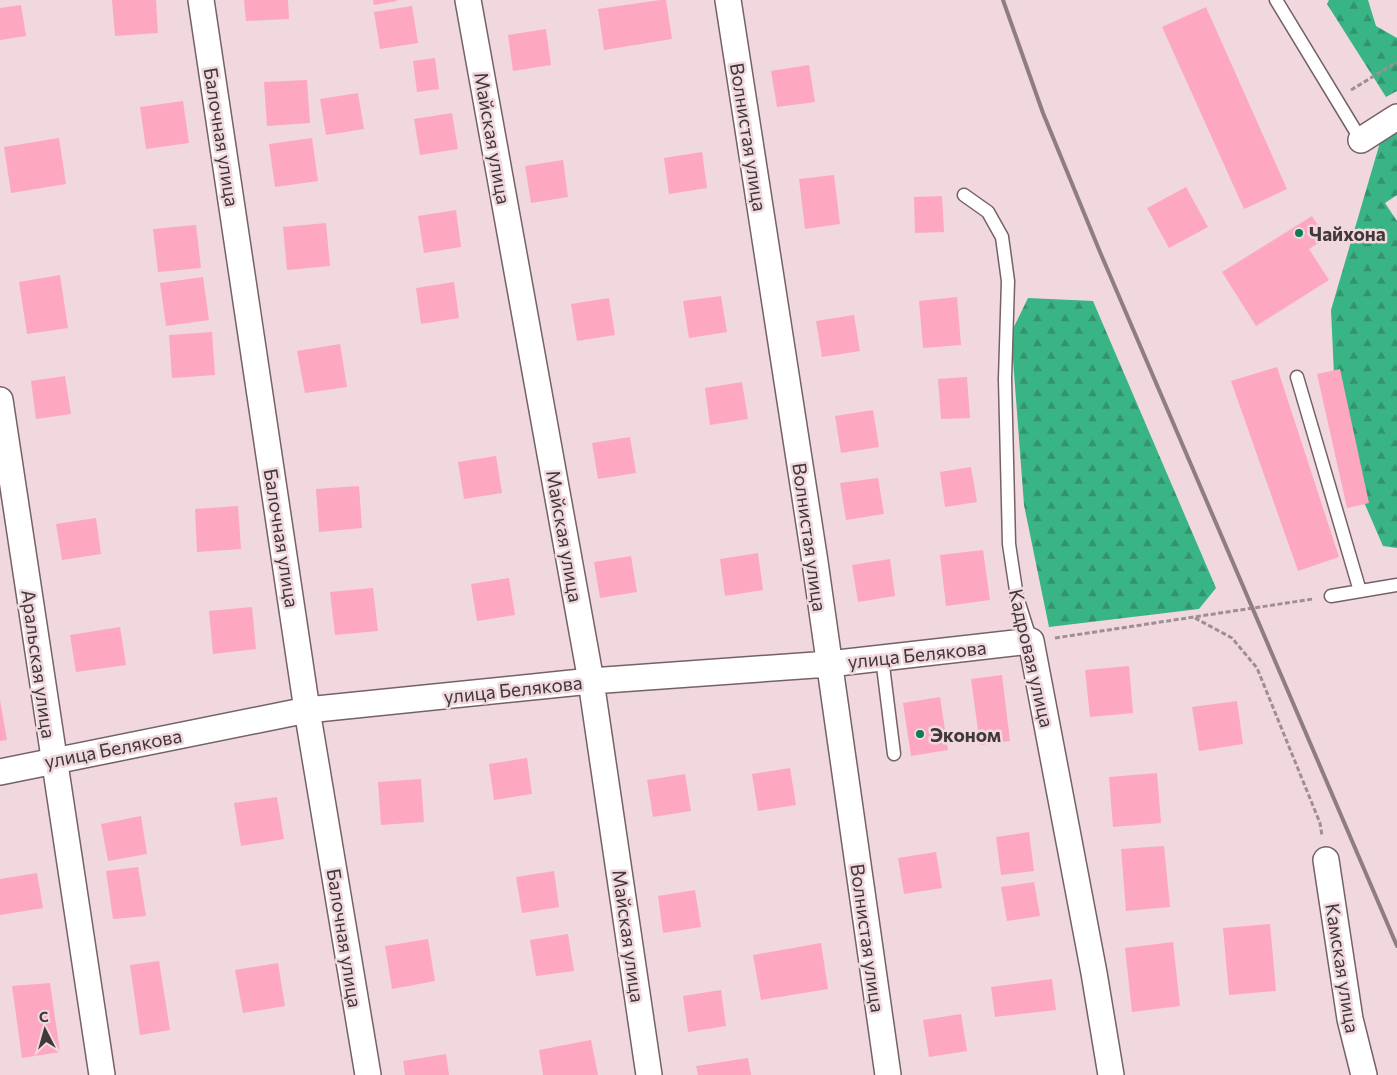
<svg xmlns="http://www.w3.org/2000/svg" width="1397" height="1075" font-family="Commissioner,sans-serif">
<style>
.forest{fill:url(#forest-firs)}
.building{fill:#fda8c0}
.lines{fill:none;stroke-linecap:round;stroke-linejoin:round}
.service-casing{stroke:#766166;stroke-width:15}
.minor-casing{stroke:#766166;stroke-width:28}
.path{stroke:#9f8e92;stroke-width:3;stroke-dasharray:5 2.5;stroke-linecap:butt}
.service{stroke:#fff;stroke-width:12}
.minor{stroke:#fff;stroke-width:25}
.rail{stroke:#8e7e82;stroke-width:4}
.poi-dot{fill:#0c7b56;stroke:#f0d8de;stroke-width:2}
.labels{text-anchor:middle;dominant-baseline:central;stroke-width:5;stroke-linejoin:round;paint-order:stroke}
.street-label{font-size:19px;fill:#41383a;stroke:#f0d8de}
.poi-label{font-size:19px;font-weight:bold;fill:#41383a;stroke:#f0d8de;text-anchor:start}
</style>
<defs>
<pattern id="forest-firs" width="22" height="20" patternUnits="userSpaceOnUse" patternTransform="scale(1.25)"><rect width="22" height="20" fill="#39b485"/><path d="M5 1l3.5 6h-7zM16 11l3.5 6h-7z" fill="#32936e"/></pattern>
</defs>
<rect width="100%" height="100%" fill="#f0d8de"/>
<!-- forest -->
<path class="forest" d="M1329 0H1368L1376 26 1397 38V91L1386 97 1327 4Z
M1397 130V195L1385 203 1397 221V548L1383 546 1337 440 1331 310 1381 139Z
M1028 298 1093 301 1216 588 1199 609 1049 627 1024 505 1011 333Z"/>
<!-- building -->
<path class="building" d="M112 0H156L158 33 115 36Z
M244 0H288L289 19 246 21Z
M373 0H397V1L374 5Z
M660 0H666L672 39 604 50 598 9Z
M21 5 26 36 0 40V8Z
M412 6 418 43 380 49 374 12Z
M1206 7 1287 189 1244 209 1162 27Z
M546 29 551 65 513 71 508 35Z
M435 58 439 89 417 92 413 61Z
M809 65 815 102 777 107 771 71Z
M307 80 310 123 267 126 264 82Z
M358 93 364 129 326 135 320 99Z
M183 101 189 143 146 149 140 107Z
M452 113 458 149 420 155 414 119Z
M59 138 66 184 11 193 4 147Z
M312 138 318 181 275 187 269 144Z
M702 152 707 188 669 194 664 158Z
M563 160 568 197 531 203 525 166Z
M834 175 840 224 805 229 799 179Z
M1186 187 1208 227 1169 248 1147 208Z
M942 196 944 232 915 233 914 197Z
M456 210 461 247 424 253 418 216Z
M1312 216 1326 238 1309 249 1329 280 1256 326 1222 272Z
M326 223 330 266 287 270 283 227Z
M196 225 201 268 158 272 153 229Z
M60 275 68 328 27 334 19 282Z
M203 277 209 320 166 326 160 283Z
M454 282 459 318 421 324 416 288Z
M721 296 727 332 689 338 683 301Z
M957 297 961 345 923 348 919 301Z
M609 298 615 335 577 341 571 304Z
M854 315 860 351 822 357 816 321Z
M212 332 215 375 172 378 169 335Z
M340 344 347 387 305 393 297 351Z
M1277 367 1339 557 1298 571 1231 381Z
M1340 369 1369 503 1347 508 1317 374Z
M65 376 71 414 36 419 31 381Z
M967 377 970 418 941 419 938 379Z
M742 382 748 419 710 425 705 388Z
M873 410 879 447 841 453 835 416Z
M630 437 636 473 598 479 592 443Z
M496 456 502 493 464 499 458 462Z
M971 467 977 502 945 507 940 472Z
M878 478 884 514 846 520 840 483Z
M359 486 362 528 319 532 316 489Z
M238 506 241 549 197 552 195 509Z
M96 518 101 554 62 560 56 524Z
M983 550 990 600 946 606 940 555Z
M758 553 763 590 725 596 720 559Z
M631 556 637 592 600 598 594 562Z
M890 559 895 596 858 602 852 565Z
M509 578 515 615 477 621 471 584Z
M373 588 378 631 335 635 330 592Z
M252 607 256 649 213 654 209 611Z
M120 627 126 665 76 672 70 635Z
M1129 666 1133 713 1090 717 1085 670Z
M1002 675 1010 741 980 745 971 679Z
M940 697 948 750 911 756 903 703Z
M0 700 7 740 0 741Z
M1237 701 1243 744 1199 751 1192 707Z
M527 758 532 794 494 800 489 764Z
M790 768 796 805 758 811 752 774Z
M1157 773 1161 823 1113 827 1109 777Z
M685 774 691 811 653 817 647 780Z
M421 779 424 822 381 825 378 782Z
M277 797 284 839 241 846 234 803Z
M141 816 147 854 108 861 101 824Z
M1029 832 1034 871 1001 875 996 837Z
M1164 846 1170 907 1126 911 1121 849Z
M936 852 942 888 904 894 898 858Z
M138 867 146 916 113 919 106 871Z
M554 871 559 907 522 913 516 877Z
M37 873 43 908 0 915V879Z
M1034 882 1040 916 1007 921 1001 887Z
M695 890 701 927 663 933 658 896Z
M1270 924 1276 991 1229 995 1223 928Z
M568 934 574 971 536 976 530 940Z
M428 939 435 981 392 989 385 946Z
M1173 942 1180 1006 1132 1012 1125 948Z
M821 943 828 989 761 1000 753 955Z
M159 961 170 1030 140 1035 130 965Z
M278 963 285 1006 243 1013 235 970Z
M1052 979 1056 1010 995 1017 991 987Z
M50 983 60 1052 22 1058 12 986Z
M721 990 726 1026 688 1032 683 996Z
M961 1014 967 1051 929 1057 923 1020Z
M591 1040 598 1075H543L539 1050Z
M446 1054 449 1075H405L403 1061Z
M748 1058 751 1075H698L696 1066Z"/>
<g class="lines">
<defs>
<path id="service" d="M1276 0 1361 140
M964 195 988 212 1002 237 1008 281 1005 379 1009 544 1017 597 1031 641
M1297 377 1360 591
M1331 596 1397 585
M882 658 894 754"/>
<path id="minor" d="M201 0 307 710 368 1075
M468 0 591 681 649 1075
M728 0 815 562 888 1075
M1361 140 1397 117
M0 400 102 1075
M0 772 307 710 591 681 829 664 1031 641 1094 973 1111 1075
M1326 860 1350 1019 1364 1075"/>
</defs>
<!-- service casing -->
<use href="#service" class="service-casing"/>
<!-- minor casing -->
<use href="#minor" class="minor-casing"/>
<!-- path -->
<path class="path" d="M1351 90 1397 62
M1195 618 1232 638 1257 668 1320 823 1322 836
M1055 638 1313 599"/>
<!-- service -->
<use href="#service" class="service"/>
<!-- minor -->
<use href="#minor" class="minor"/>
<!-- rail -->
<path class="rail" d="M1003 0 1043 113 1100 252 1397 946"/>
</g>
<!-- markers -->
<g class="poi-dot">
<circle cx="1299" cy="233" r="5"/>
<circle cx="920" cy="734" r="5"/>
</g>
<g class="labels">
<!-- street labels -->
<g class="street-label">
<text transform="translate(222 137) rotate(81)">Балочная улица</text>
<text transform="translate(749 137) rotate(81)">Волнистая улица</text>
<text transform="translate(493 138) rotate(80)">Майская улица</text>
<text transform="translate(565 536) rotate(80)">Майская улица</text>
<text transform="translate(810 537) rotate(82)">Волнистая улица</text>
<text transform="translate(282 538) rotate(81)">Балочная улица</text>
<text transform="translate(917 654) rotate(-6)">улица Белякова</text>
<text transform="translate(1032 658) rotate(77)">Кадровая улица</text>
<text transform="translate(39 664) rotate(82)">Аральская улица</text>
<text transform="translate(513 689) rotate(-6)">улица Белякова</text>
<text transform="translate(113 748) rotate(-11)">улица Белякова</text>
<text transform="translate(629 936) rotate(82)">Майская улица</text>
<text transform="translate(345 938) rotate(81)">Балочная улица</text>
<text transform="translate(868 938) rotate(82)">Волнистая улица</text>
<text transform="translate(1343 968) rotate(81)">Камская улица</text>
</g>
<!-- poi labels -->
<g class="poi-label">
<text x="1309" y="233">Чайхона</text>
<text x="930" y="734">Эконом</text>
</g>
</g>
<!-- north arrow -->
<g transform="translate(45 1030) rotate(354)" stroke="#f0d8de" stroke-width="4" paint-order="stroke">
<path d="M0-4L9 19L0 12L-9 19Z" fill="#41383a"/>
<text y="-8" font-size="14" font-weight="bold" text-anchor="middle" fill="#41383a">С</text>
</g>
</svg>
